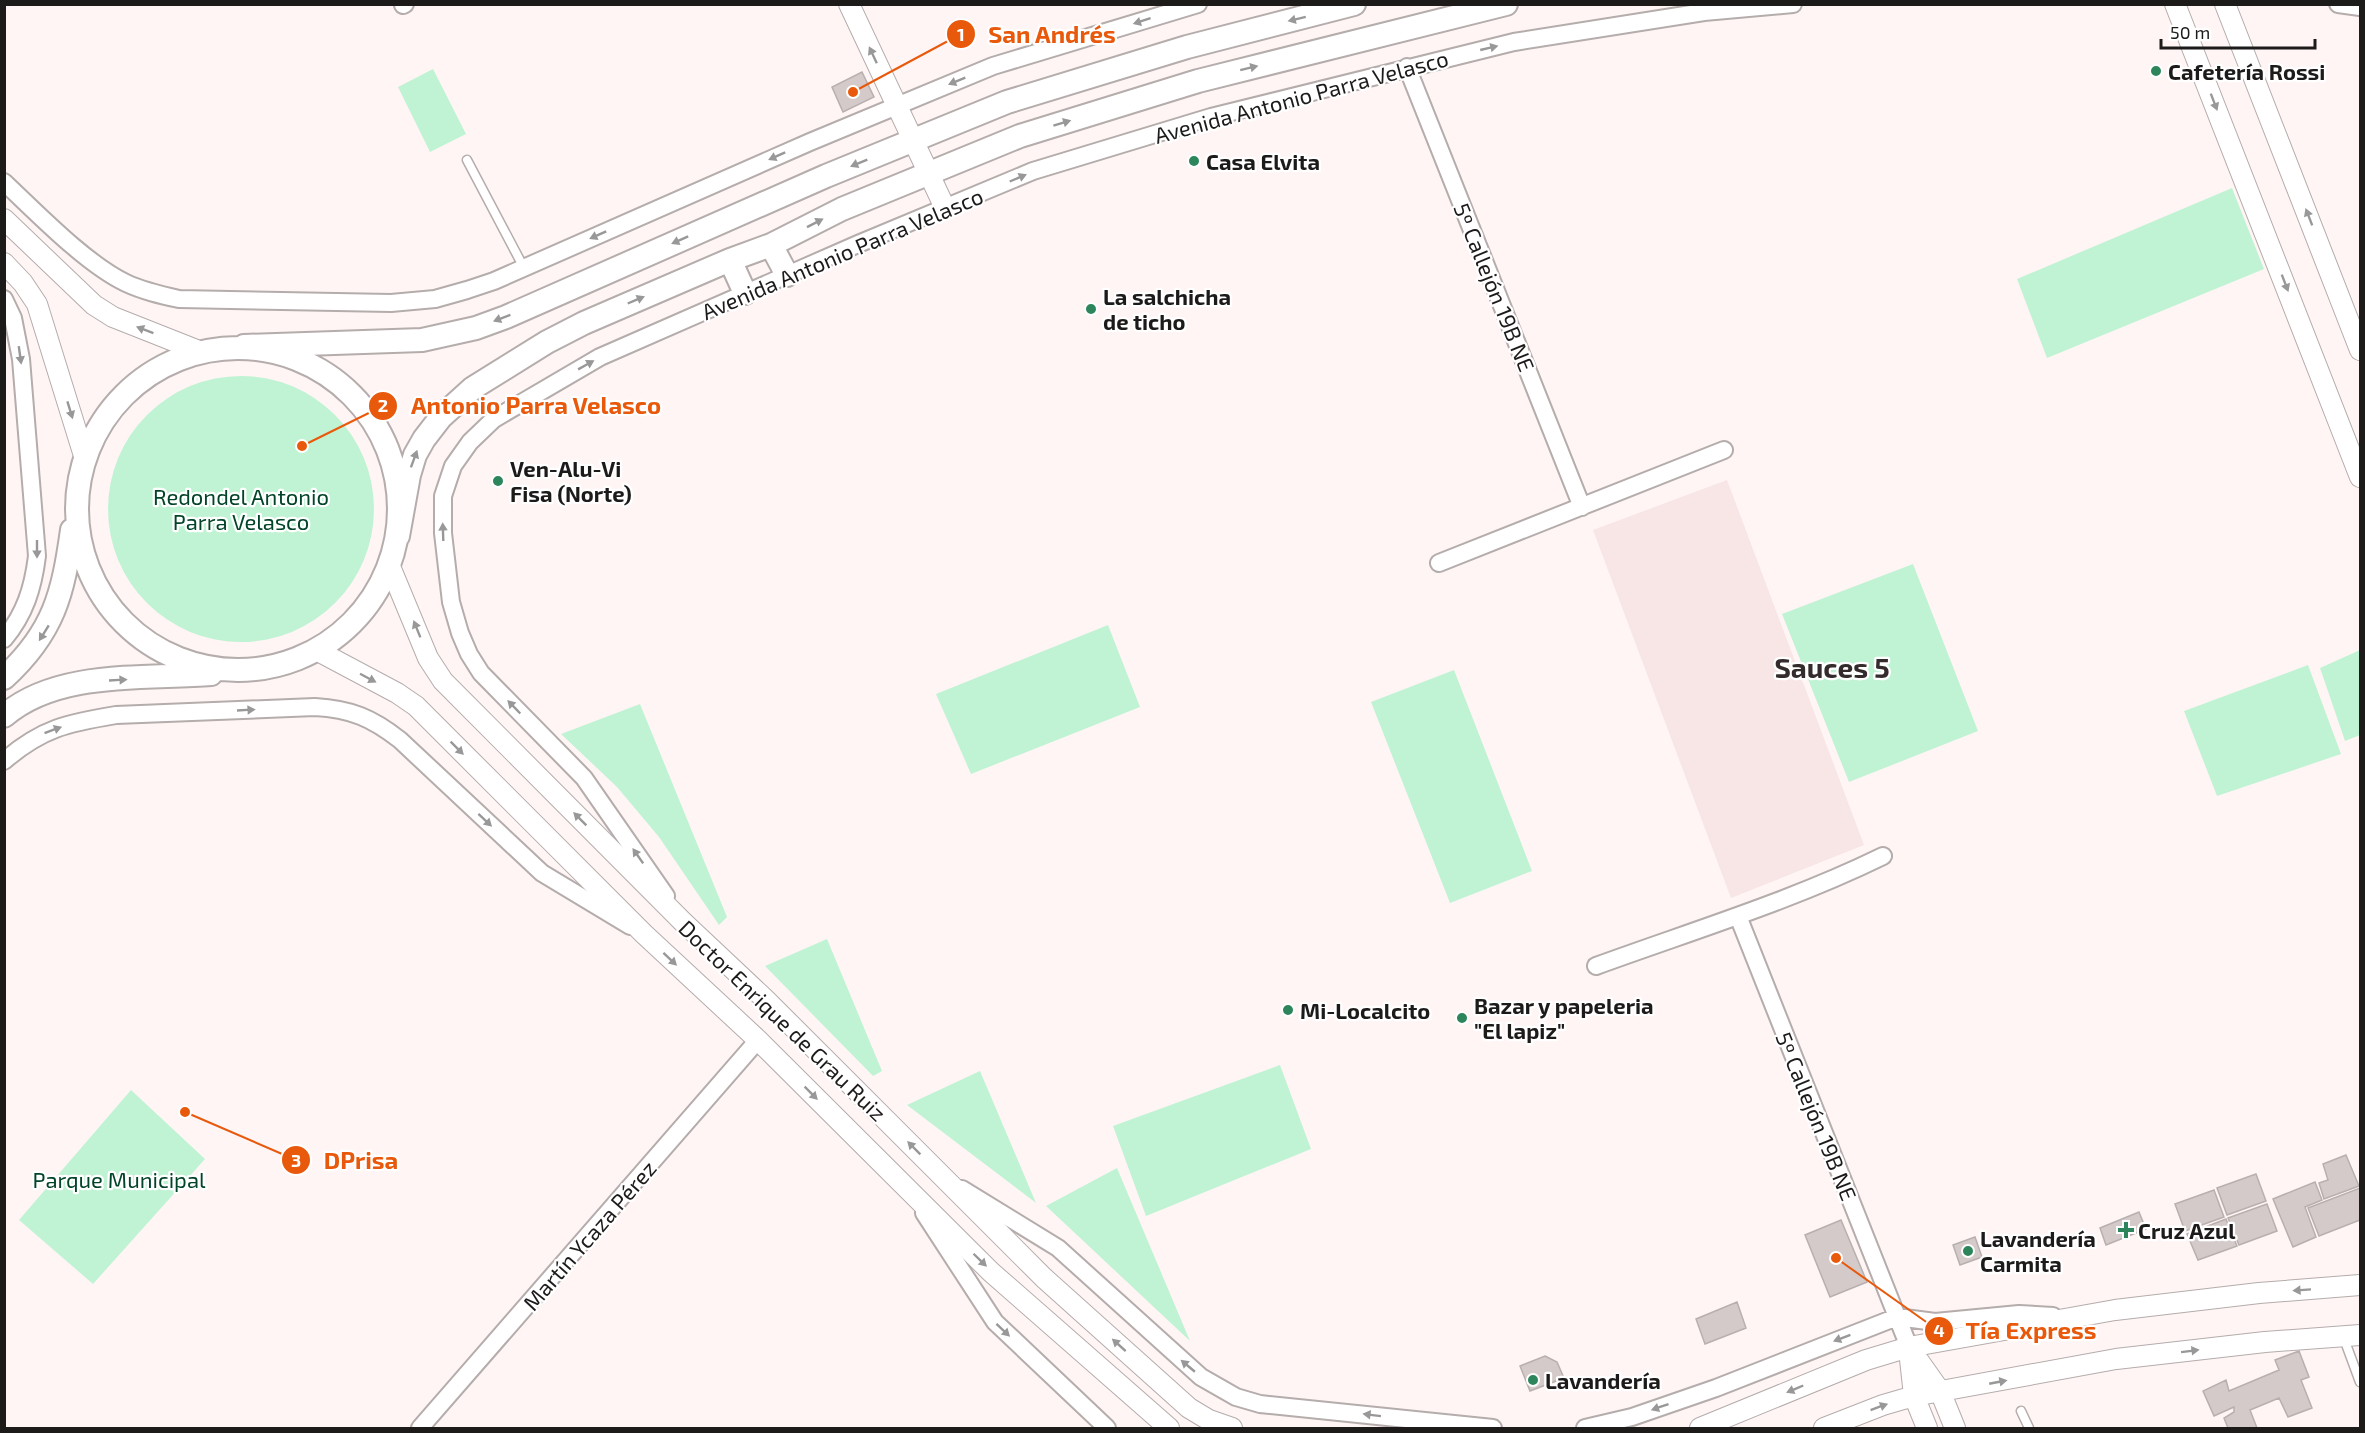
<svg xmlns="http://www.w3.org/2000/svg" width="2365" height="1433" font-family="'Exo 2',sans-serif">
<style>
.built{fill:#f8e5e5}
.green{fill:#c0f3d4}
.building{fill:#d4caca;stroke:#b8afaf;stroke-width:1.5}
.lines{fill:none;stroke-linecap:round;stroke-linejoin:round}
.service-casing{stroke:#b5acac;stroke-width:11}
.minor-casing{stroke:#b5acac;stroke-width:20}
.tertiary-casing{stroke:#b5acac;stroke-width:22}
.secondary-casing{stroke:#b5acac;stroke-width:26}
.service{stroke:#fff;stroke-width:8}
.minor{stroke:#fff;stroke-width:16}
.tertiary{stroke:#fff;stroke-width:20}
.secondary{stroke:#fff;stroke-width:22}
.oneway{fill:#999898}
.poi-dot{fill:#2d865b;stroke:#fff;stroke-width:2}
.labels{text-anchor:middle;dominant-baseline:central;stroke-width:4.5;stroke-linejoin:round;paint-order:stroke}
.poi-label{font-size:22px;font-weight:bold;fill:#1d1a1a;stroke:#fff;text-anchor:start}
.street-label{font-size:22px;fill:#1d1a1a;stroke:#fff}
.park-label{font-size:22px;fill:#024428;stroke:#fff}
.district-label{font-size:28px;font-weight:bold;fill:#342c2c;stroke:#fff}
.leader{fill:none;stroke:#e8590c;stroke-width:2}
.callout-dot{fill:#e8590c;stroke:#fff;stroke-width:2}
.mark-label{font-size:18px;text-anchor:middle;font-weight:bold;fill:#fff}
.callout-label{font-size:24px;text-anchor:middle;font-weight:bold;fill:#e8590c;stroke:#fff;stroke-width:4.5;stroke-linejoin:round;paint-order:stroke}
</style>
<rect width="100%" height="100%" fill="#fff5f5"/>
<!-- built -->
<path class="built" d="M1727 480 1864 845 1731 898 1593 530Z"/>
<!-- green -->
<path class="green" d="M433 69 466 134 430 152 398 87Z
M2232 188 2264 269 2047 358 2017 279Z
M108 509a133 133 0 1 1 266 0a133 133 0 1 1-266 0Z
M1913 564 1978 731 1849 782 1782 614Z
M1108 625 1140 707 971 774 936 694Z
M2360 650V735L2345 741 2320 668Z
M2308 665 2341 754 2217 796 2184 711Z
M1454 670 1532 871 1450 903 1371 702Z
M640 704 727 917 719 925 659 837 617 787 561 734Z
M827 939 882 1071 873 1076 765 966Z
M1280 1065 1311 1149 1146 1216 1113 1126Z
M980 1071 1036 1203 907 1105Z
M131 1090 205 1159 93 1284 19 1220Z
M1117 1168 1190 1341 1046 1206Z"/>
<!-- building -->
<path class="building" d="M862 72 874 97 843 112 832 87Z
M2346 1155 2359 1186 2324 1199 2319 1183 2328 1180 2323 1164Z
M2256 1174 2266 1201 2227 1215 2217 1188Z
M2315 1182 2322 1200 2305 1207 2316 1237 2293 1247 2273 1199Z
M2360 1188V1220L2319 1236 2308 1208Z
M2214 1190 2224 1217 2185 1231 2175 1204Z
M2267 1204 2277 1231 2239 1245 2228 1218Z
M2139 1212 2146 1229 2106 1245 2100 1228Z
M2226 1219 2237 1246 2198 1260 2187 1234Z
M1841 1220 1867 1282 1830 1297 1805 1235Z
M1975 1237 1982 1257 1960 1265 1953 1245Z
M1737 1302 1746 1328 1705 1344 1696 1319Z
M2299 1351 2309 1377 2301 1380 2312 1408 2288 1417 2279 1398 2250 1410 2257 1428H2228L2224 1418 2234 1412V1407L2214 1416 2203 1391 2226 1380 2229 1391 2279 1370 2275 1360Z
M1545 1356 1557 1362 1564 1378 1530 1391 1520 1366Z"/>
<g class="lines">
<defs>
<path id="service" d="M467 160 524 268
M2343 1336 2360 1382
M2021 1411 2029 1428"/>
<path id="minor" d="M2338 4 2360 7
M403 5 405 4
M1407 67 1582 507
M4 182C37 213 86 264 126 283 143 291 161 295 179 299L391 303 435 299 467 290 494 281 810 142 993 66 1198 4
M4 299 13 318 21 359 37 556C33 588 25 614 4 639
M1439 563 1724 450
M4 761C42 728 68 723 116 715L315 707C351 709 372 718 400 740L542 873 630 926
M666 896 584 778 481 673 469 654 460 633 451 602 443 533V496L453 466 470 442 494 419 600 357 858 244 1033 171 1211 117 1514 42 1704 12 1793 4
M1738 916 1909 1347
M1596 966C1692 931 1791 901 1883 856
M962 1189 1058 1248 1201 1377 1236 1397 1260 1404 1493 1428
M924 1213 995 1322 1107 1428
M420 1428 758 1040
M1585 1428 1632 1417 1716 1388 1897 1317 1935 1322 2019 1314 2053 1316"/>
<path id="tertiary" d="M849 4 945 208
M2175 4 2360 477
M2225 4 2360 350
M4 219 94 305 113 317 199 351
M4 263 23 283 37 304 85 459
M389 564 428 658 443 681 683 922 766 1000 1044 1278 1189 1408 1209 1420 1232 1428
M318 651 397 693 416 706 644 934 758 1040 991 1272 1169 1428
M1909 1347 1940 1391 1955 1428
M1909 1350 1914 1396 1927 1428
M1700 1428 1866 1360 1909 1347 2115 1310 2259 1293 2360 1285
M1824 1428 1883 1405 1914 1396 2116 1359 2265 1342 2360 1335"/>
<path id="secondary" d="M771 245 787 275
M730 260 745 293
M244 346 422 340 476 328 506 317 826 176 1007 102 1187 47 1354 4
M77 509a161 161 0 1 1 322 0a161 161 0 1 1-322 0Z
M398 536 409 475 415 455 424 439 441 417 473 388 547 342 584 323 730 260 771 245 842 209 1020 136 1198 81 1506 4
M4 678C54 632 63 594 72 530
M4 716C57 670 145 679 211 674"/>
</defs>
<!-- service casing -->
<use href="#service" class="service-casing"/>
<!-- minor casing -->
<use href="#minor" class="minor-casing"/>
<!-- tertiary casing -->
<use href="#tertiary" class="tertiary-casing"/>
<!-- secondary casing -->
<use href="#secondary" class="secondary-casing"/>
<!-- service -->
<use href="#service" class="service"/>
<!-- minor -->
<use href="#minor" class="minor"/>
<!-- tertiary -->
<use href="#tertiary" class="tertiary"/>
<!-- secondary -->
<use href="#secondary" class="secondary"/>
</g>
<!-- one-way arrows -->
<defs><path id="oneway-solid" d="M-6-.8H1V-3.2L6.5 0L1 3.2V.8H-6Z" transform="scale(1.5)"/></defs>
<g class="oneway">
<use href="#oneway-solid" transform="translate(1297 19) rotate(166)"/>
<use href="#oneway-solid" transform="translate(1142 21) rotate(162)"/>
<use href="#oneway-solid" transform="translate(1489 48) rotate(-13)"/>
<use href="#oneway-solid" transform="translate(873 55) rotate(-115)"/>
<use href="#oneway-solid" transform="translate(1249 68) rotate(-14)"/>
<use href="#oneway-solid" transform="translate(957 81) rotate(158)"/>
<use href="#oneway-solid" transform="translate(2214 102) rotate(69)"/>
<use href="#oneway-solid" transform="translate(1062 123) rotate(-17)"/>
<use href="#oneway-solid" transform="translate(777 156) rotate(156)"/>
<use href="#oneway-solid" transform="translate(859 163) rotate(158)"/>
<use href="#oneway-solid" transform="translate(1018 178) rotate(-23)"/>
<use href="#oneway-solid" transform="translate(2309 217) rotate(-111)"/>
<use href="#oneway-solid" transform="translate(815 223) rotate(-27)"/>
<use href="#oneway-solid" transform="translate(598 235) rotate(156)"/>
<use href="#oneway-solid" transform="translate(680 240) rotate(156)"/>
<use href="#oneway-solid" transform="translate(2285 283) rotate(69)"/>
<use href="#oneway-solid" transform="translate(636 300) rotate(-23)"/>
<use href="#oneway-solid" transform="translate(502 318) rotate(159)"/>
<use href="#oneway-solid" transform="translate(145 330) rotate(-159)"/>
<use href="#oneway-solid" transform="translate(20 355) rotate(82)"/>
<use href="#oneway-solid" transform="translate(586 365) rotate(-29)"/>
<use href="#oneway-solid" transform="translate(70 410) rotate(73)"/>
<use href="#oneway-solid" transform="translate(414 459) rotate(-70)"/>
<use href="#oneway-solid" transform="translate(443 532) rotate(-92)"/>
<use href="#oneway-solid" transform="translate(37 549) rotate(90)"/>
<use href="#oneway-solid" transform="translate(417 629) rotate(-112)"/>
<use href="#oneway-solid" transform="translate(44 633) rotate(122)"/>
<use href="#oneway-solid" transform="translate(368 678) rotate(28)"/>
<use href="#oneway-solid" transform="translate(118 680) rotate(-3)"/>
<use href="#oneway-solid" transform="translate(514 707) rotate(-134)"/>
<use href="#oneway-solid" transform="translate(246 710) rotate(-3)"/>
<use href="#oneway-solid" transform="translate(53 730) rotate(-20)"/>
<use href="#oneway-solid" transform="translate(457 748) rotate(45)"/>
<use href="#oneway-solid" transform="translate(580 819) rotate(-135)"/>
<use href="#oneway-solid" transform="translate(485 820) rotate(43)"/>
<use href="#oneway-solid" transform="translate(638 856) rotate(-125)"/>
<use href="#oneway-solid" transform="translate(670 959) rotate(43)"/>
<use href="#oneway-solid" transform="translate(811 1093) rotate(45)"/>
<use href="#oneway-solid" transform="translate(914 1148) rotate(-135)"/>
<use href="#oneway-solid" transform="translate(980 1260) rotate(44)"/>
<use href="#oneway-solid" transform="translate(2302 1290) rotate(176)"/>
<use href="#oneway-solid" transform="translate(1003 1330) rotate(43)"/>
<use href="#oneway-solid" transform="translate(1842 1338) rotate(159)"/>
<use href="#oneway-solid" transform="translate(1119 1345) rotate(-138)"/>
<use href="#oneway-solid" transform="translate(2190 1351) rotate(-7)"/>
<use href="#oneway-solid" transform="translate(1188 1366) rotate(-140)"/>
<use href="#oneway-solid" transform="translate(1998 1382) rotate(-11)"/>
<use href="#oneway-solid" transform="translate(1795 1389) rotate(157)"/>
<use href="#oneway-solid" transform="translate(1660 1407) rotate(161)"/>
<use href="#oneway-solid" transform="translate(1879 1407) rotate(-20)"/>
<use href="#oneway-solid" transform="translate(1372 1415) rotate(-173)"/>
</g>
<!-- markers -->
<g class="poi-dot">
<circle cx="2156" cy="71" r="6"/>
<circle cx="1194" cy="161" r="6"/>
<circle cx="1091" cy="309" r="6"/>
<circle cx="498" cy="481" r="6"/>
<circle cx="1288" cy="1010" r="6"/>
<circle cx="1462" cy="1018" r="6"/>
<path d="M2123 1221h6v6h6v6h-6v6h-6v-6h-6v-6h6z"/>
<circle cx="1968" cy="1251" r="6"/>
<circle cx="1533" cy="1380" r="6"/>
</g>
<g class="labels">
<!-- poi labels -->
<g class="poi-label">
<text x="2168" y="71">Cafetería Rossi</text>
<text x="1206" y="161">Casa Elvita</text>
<text x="1103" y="296">La salchicha<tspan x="1103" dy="25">de ticho</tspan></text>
<text x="510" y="468">Ven-Alu-Vi<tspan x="510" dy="25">Fisa (Norte)</tspan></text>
<text x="1474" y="1005">Bazar y papeleria<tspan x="1474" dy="25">"El lapiz"</tspan></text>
<text x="1300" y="1010">Mi-Localcito</text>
<text x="2138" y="1230">Cruz Azul</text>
<text x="1980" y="1238">Lavandería<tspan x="1980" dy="25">Carmita</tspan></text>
<text x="1545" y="1380">Lavandería</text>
</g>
<!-- street labels -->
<g class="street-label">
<text transform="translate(1301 96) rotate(-15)">Avenida Antonio Parra Velasco</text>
<text transform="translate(842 253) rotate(-23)">Avenida Antonio Parra Velasco</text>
<text transform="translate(1495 287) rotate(68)">5º Callejón 19B NE</text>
<text transform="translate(783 1020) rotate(44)">Doctor Enrique de Grau Ruiz</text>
<text transform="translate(1817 1116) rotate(68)">5º Callejón 19B NE</text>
<text transform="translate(589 1235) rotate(-49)">Martín Ycaza Pérez</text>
</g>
<!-- park labels -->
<g class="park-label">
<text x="241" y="496">Redondel Antonio<tspan x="241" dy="25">Parra Velasco</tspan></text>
<text x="119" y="1179">Parque Municipal</text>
</g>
<!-- district labels -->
<g class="district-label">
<text x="1832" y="667">Sauces 5</text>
</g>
</g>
<!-- callouts -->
<path class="leader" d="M853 92L961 34M302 446L383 406M185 1112L296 1160M1836 1258L1939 1331"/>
<g class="callout-dot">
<circle cx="853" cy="92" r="6"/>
<circle cx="302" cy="446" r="6"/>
<circle cx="185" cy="1112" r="6"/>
<circle cx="1836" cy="1258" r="6"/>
<circle cx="961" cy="34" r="15"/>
<circle cx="383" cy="406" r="15"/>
<circle cx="296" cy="1160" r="15"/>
<circle cx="1939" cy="1331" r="15"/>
</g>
<g class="mark-label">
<text x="961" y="41">1</text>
<text x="383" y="412">2</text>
<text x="296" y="1167">3</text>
<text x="1939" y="1337">4</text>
</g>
<g class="callout-label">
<text x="1052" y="43">San Andrés</text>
<text x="536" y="414">Antonio Parra Velasco</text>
<text x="361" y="1169">DPrisa</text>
<text x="2031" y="1339">Tía Express</text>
</g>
<!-- border -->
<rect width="2365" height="1433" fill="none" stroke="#1d1a1a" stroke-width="12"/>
<!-- scale -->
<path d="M2161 39v9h154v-9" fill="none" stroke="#1d1a1a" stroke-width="3"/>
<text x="2170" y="39" font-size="18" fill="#1d1a1a" stroke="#ffffff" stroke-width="4.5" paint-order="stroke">50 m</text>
</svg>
